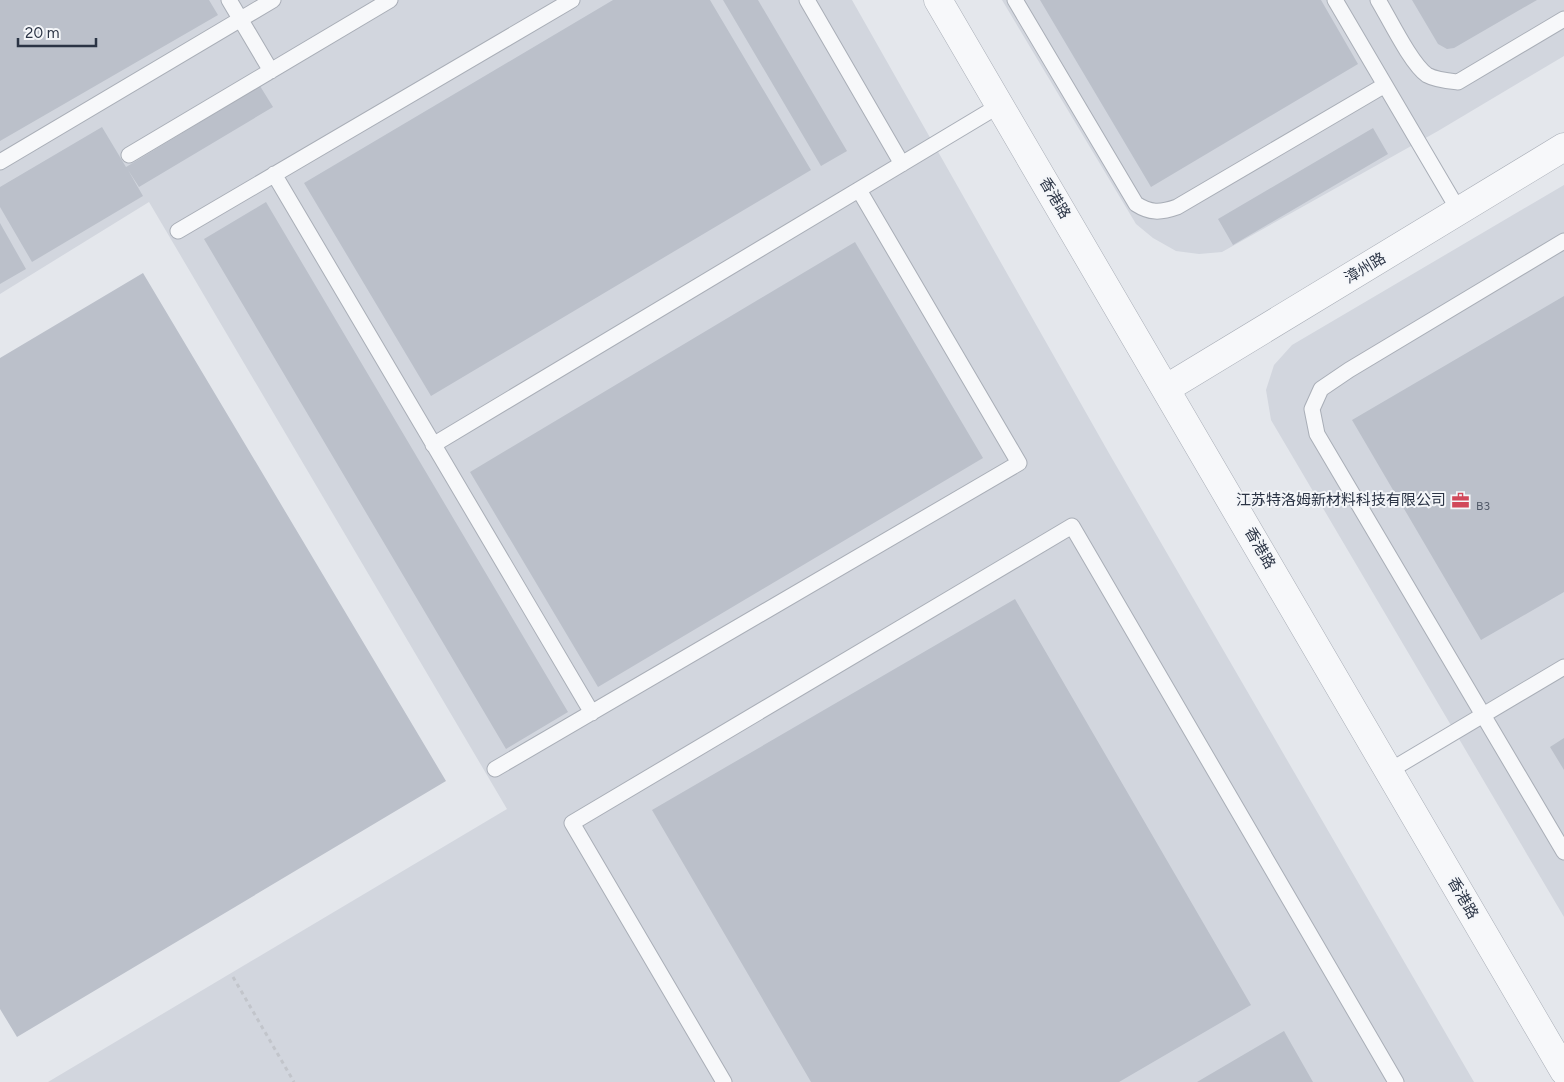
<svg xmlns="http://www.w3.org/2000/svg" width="1564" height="1082" font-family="Figtree,'Noto Sans SC',sans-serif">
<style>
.built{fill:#d2d6de}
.building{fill:#bbc0ca}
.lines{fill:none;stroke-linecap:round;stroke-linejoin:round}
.service-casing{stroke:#a9aeb7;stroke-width:17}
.minor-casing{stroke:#a9aeb7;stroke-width:29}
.tertiary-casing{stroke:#a9aeb7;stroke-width:29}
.path{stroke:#c2c5cb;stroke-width:3;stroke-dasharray:4 4;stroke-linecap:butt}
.service{stroke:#f7f8fa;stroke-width:15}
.minor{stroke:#f7f8fa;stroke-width:28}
.tertiary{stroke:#f7f8fa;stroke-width:28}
.labels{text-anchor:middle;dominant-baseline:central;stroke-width:4;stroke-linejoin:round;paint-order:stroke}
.number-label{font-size:12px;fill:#4f5766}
.street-label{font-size:15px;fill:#2b3445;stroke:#f4f6f9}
.poi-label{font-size:15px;fill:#2b3445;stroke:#f4f6f9;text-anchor:end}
</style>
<rect width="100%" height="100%" fill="#e4e7ec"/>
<!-- built -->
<path class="built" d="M0 0H852L1110 455 1474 1082H48L507 809 149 202 0 294Z
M1002 0H1564V56L1438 131 1222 252 1199 254 1176 251 1153 238 1136 224Z
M1564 185V917L1271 420 1266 390 1274 365 1292 345Z"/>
<!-- building -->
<path class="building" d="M0 0H209L218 15 0 141Z
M613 0H710L811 170 431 396 304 183Z
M723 0H758L847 151 821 166Z
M1040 0H1321L1358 64 1151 187Z
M1412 0H1537L1454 48 1447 49 1438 44Z
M260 86 273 107 139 187 128 170 143 196 32 262 0 207V187L102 127 126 167Z
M1373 128 1388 154 1233 245 1218 219Z
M266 202 568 712 506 749 204 239Z
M0 223 26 269 0 284Z
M855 242 983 458 598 687 470 472Z
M143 273 446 781 17 1037 0 1009V358Z
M1564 296V592L1481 640 1352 420Z
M1015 599 1251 1005 1119 1082H811L652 810Z
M1564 738V770L1550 747Z
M1284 1031 1313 1082H1197Z"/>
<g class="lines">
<defs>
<path id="service" d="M229 0 271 71
M807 0 902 164
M1015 0 1136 204C1150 213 1160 213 1177 207L1385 85
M1335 0 1459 211
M1378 0C1389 18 1411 64 1427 75 1436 80 1448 81 1458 82L1564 19
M129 155 390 0
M0 162 273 0
M274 174 592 713
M178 231 572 0
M1564 241 1349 370 1321 389 1312 409 1317 434 1564 852
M433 445 1000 105
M495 769 1019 463 859 190
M1389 771 1564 667
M724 1082 572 823 1072 526 1396 1082"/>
<path id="minor" d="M1167 388 1564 147"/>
<path id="tertiary" d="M938 0 1564 1071"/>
</defs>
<!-- service casing -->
<use href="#service" class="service-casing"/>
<!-- minor casing -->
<use href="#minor" class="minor-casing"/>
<!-- tertiary casing -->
<use href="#tertiary" class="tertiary-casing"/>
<!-- path -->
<path class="path" d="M233 977 294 1082"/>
<!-- service -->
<use href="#service" class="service"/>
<!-- minor -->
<use href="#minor" class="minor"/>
<!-- tertiary -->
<use href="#tertiary" class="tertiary"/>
</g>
<!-- icons -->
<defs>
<symbol id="office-bare" viewBox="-9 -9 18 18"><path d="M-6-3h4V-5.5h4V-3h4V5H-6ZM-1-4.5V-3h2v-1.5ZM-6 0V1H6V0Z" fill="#d1495b" stroke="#f4f6f9" stroke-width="2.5" paint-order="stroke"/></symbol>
</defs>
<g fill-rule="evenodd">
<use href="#office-bare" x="1448" y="488" width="25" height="25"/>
</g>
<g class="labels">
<!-- number labels -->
<g class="number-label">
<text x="1483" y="506">B3</text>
</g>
<!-- street labels -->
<g class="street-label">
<text transform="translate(1055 198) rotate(59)">香港路</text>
<text transform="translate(1365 268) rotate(-31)">漳州路</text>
<text transform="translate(1260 548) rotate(60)">香港路</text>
<text transform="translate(1463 898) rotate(60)">香港路</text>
</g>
<!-- poi labels -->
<g class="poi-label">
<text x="1446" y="500">江苏特洛姆新材料科技有限公司</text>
</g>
</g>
<!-- scale -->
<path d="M18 38v8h78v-8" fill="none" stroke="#2b3445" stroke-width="2.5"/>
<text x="25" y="38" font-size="15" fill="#2b3445" stroke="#f4f6f9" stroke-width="4" paint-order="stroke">20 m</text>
</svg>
